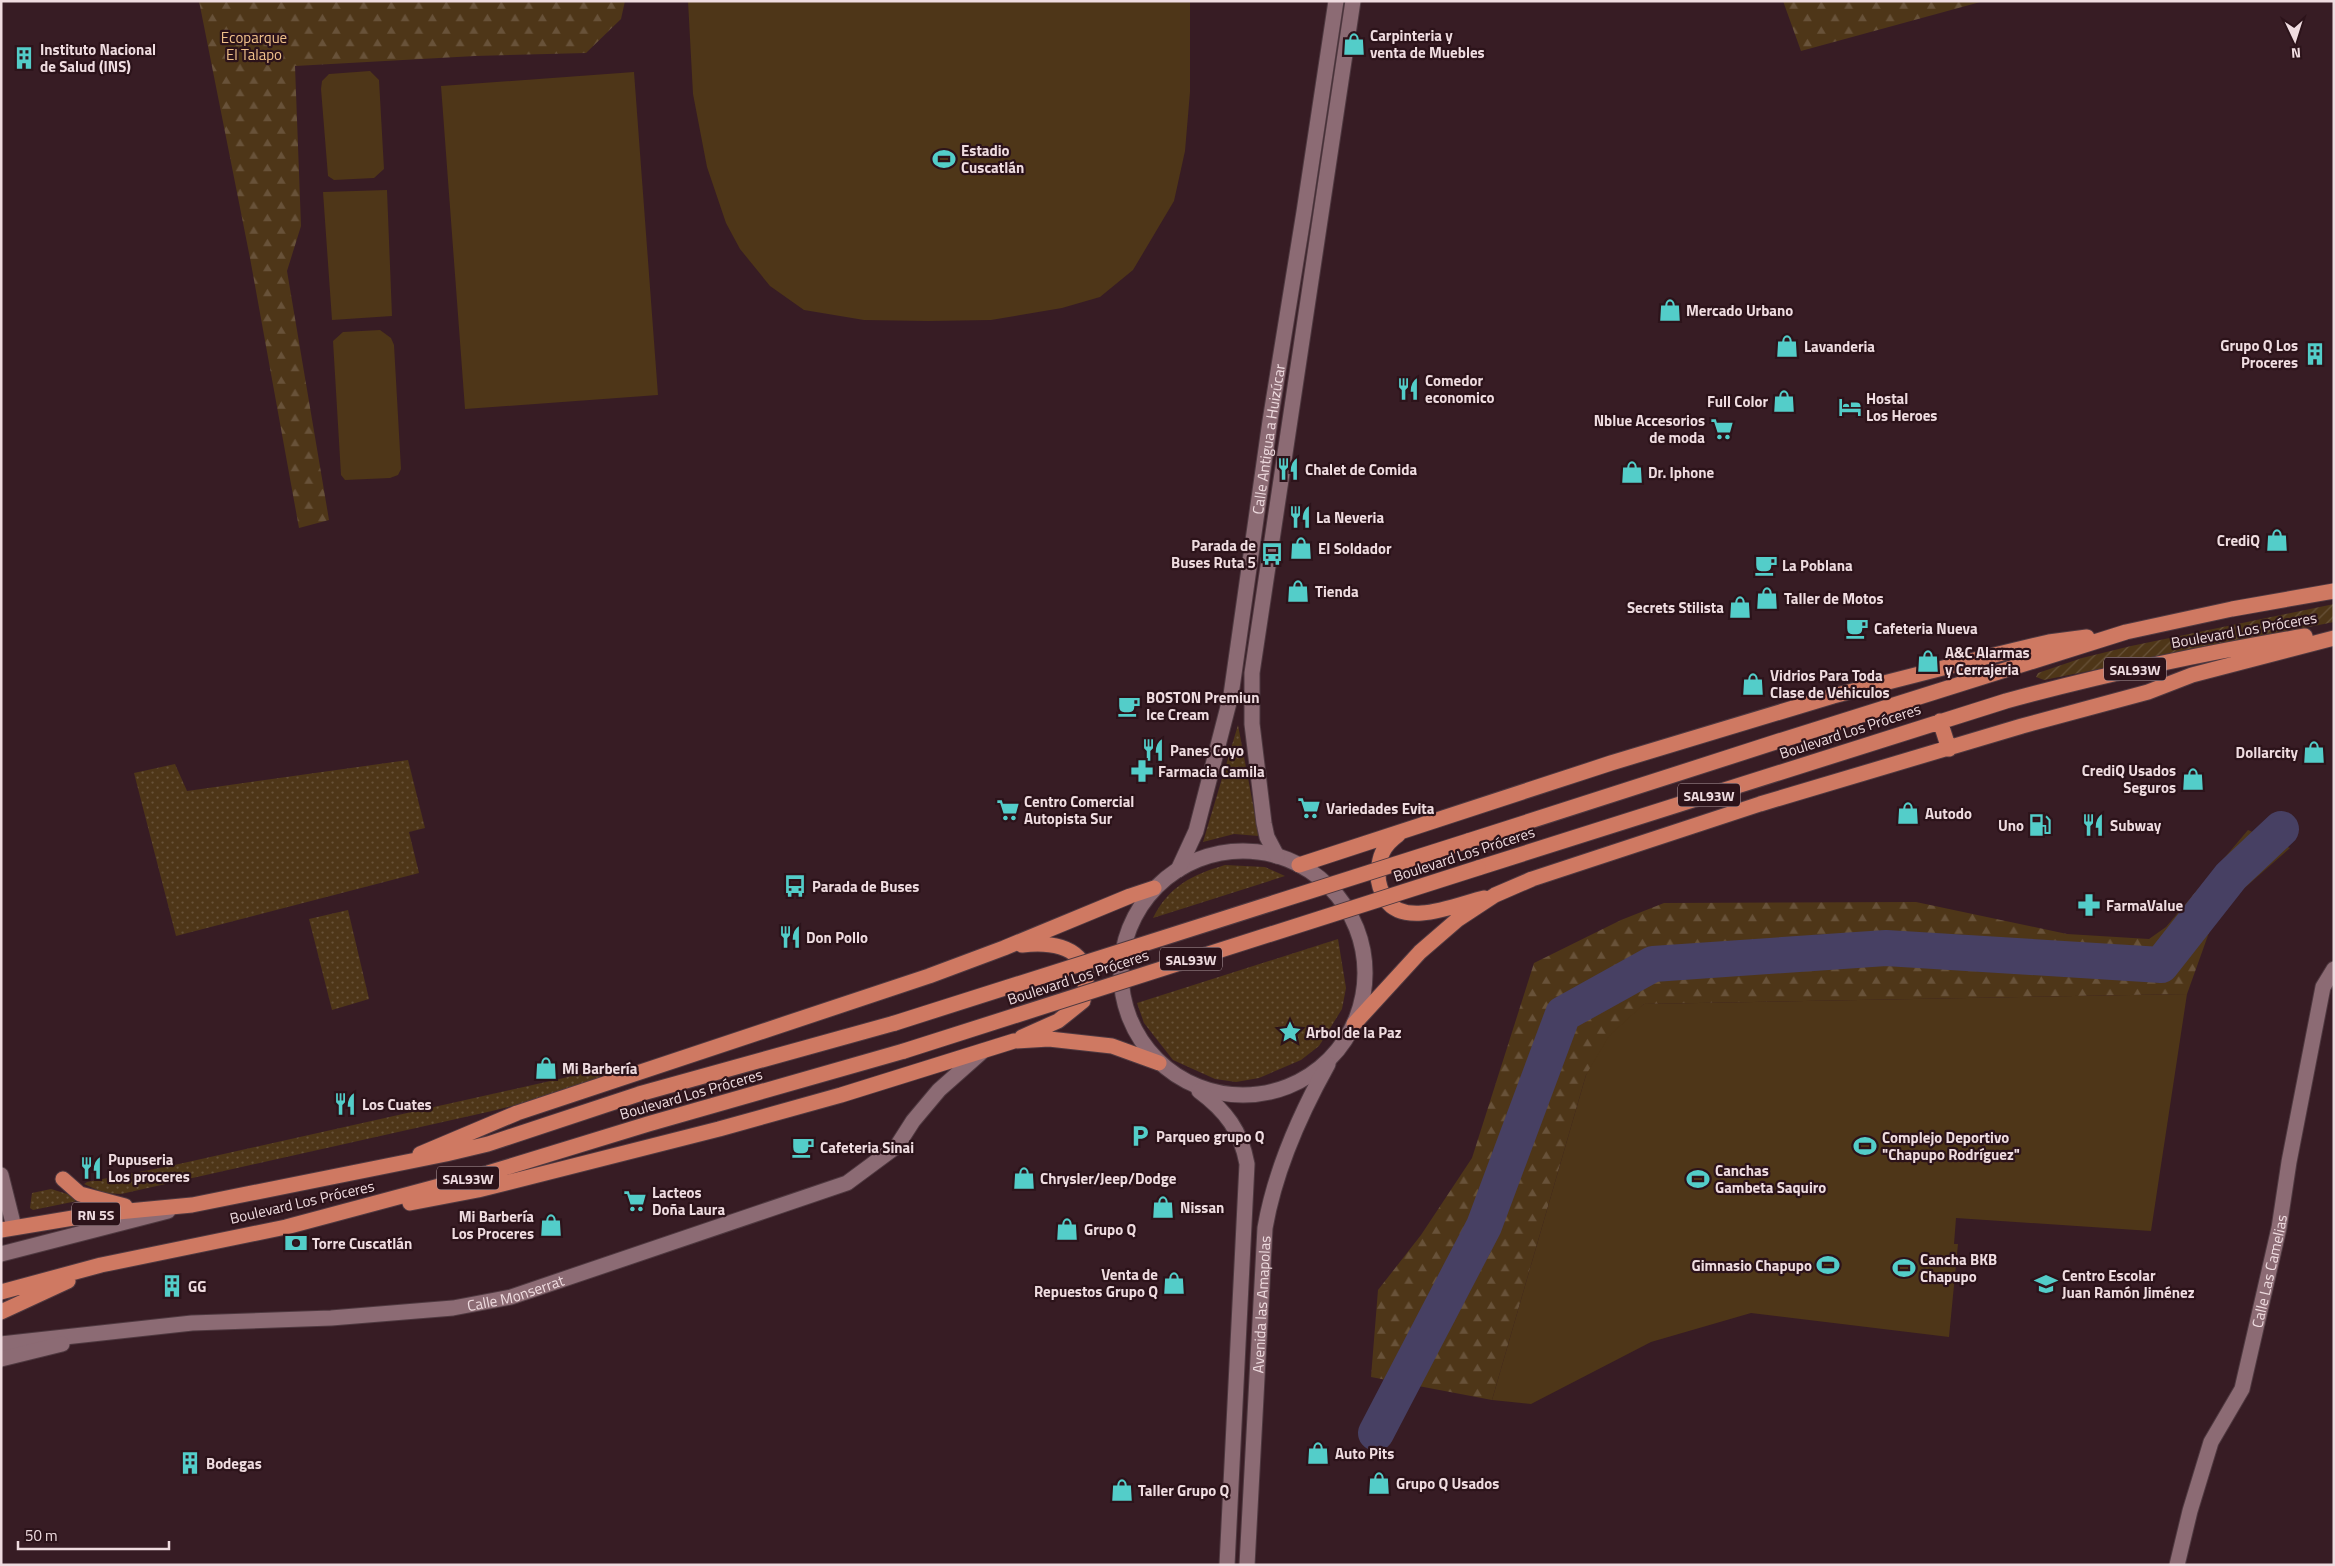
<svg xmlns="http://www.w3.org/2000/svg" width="2335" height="1566" font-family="'Titillium Web',sans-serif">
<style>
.grass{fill:url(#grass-dots)}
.forest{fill:url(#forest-firs)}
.garden{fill:url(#garden-furrows)}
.pitch{fill:#4e3618}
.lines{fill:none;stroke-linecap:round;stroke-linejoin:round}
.river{stroke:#474063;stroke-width:36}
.secondary-casing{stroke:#4f3940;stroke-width:17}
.highway-casing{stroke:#4f3940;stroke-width:17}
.secondary{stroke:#8c6b74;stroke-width:15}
.highway{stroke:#cf7962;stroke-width:15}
.highway-bridge-casing{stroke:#4f3940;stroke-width:17;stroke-linecap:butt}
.highway-bridge{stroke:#cf7962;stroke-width:15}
.labels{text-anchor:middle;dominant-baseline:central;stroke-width:4.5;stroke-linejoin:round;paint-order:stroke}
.shield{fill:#2c131a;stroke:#b4a0a5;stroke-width:1}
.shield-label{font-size:14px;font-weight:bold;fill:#efdce0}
.poi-label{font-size:15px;font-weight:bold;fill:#efdce0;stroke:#2c131a;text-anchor:start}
.park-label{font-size:15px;fill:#f0c08a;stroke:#2c131a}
.street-label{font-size:15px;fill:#efdce0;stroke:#2c131a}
</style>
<defs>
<pattern id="grass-dots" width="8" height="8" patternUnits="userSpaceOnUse" patternTransform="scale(1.25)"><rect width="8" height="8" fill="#4e3618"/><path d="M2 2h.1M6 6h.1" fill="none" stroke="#685239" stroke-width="1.8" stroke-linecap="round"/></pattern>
<pattern id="forest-firs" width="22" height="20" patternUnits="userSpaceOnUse" patternTransform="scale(1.25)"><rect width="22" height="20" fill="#4e3618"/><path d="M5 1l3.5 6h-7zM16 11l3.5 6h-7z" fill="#685239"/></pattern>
<pattern id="garden-furrows" width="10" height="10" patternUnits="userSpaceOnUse" patternTransform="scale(1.25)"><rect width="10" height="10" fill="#4e3618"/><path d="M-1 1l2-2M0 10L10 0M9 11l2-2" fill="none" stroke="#685239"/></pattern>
</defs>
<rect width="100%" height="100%" fill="#371c24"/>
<!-- grass -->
<path class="grass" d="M1238 725 1259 836 1234 834 1203 842Z
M408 760 425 828 409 832 419 873 176 936 134 773 175 764 187 791Z
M1225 865 1265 867 1285 876 1153 918C1169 886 1192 875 1225 865Z
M348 910 369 999 332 1010 309 919Z
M1338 939 1346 988 1342 1009 1319 1046 1301 1060 1259 1078 1236 1082 1215 1079 1173 1060 1144 1023 1137 1003Z
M626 1064H631L632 1068 555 1095 492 1111 121 1194 104 1193 84 1184 87 1182 170 1166Z
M51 1189 77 1197V1201L33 1210 30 1208 32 1193Z"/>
<!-- forest -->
<path class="forest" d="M199 1H625L621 19 586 53 475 56 295 66 301 226 287 271 329 520 299 528 250 258Z
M1783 1H1984L1801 51Z
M2248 830 2290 848 2216 913 2187 994 1644 1004 1586 1075 1492 1400 1371 1377 1378 1290 1421 1235 1472 1158 1534 963 1621 920 1664 903 1916 902 2067 934 2149 939 2166 927Z"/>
<!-- garden -->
<path class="garden" d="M2334 604V622L2044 680 2036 677 2038 673 2082 658 2131 646Z"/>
<!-- pitch -->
<path class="pitch" d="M688 1H1190V92L1185 151 1174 201 1133 270 1100 297 1062 308 991 320 928 321 864 320 804 310 770 286 740 249 726 223 707 167 693 94Z
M370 71 379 80 384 169 374 178 334 180 328 176 321 89 322 81 329 74Z
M634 72 658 395 465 409 441 86Z
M387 190 392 316 332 320 323 192Z
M380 330 391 338 394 345 401 469 398 475 390 478 345 480 341 475 333 341 343 332Z
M2187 994 2151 1231 1956 1218 1954 1244H1958L1949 1337 1751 1313 1651 1342 1531 1404 1492 1400 1586 1075 1609 1036 1644 1004Z"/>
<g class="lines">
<!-- river -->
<path class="river" d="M1376 1433 1484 1226 1563 1014 1653 964 1886 948 2161 965 2231 876 2281 829"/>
<defs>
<g id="secondary">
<circle cx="1243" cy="973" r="122"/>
<path d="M1277 856 1267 837 1264 823 1252 724V673L1353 1"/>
<path id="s1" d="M1178 870 1196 831 1231 695 1270 421 1304 212 1336 1"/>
<path d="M1199 1091C1226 1111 1241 1131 1247 1164L1227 1565"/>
<path d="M1 1175 14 1227"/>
<path d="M1 1254 168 1211"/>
<path id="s2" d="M1 1344 192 1323 331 1318 453 1308 511 1297 847 1183 897 1146 913 1121 939 1090 983 1051"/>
<path d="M1 1359 62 1344"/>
<path id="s3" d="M1247 1565 1265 1228C1275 1170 1299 1116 1328 1064"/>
<path id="s4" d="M2177 1565 2190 1511 2211 1442 2242 1389 2279 1228 2289 1162 2323 987 2334 969"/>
</g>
<path id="highway" d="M1940 721 1949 749
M1398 835C1383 846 1379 856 1378 874 1378 884 1381 892 1386 900 1405 928 1458 904 1484 898
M1468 841 1779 741 2126 632 2232 609 2334 591
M1299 865 1611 763 1833 696 1986 657 2049 642 2087 637
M1478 868 2006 701C2105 674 2204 653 2305 636
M1022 945C1045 942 1081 944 1086 974 1087 983 1084 992 1083 1001L1058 1021 1022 1037
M1354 1024 1420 952 1457 920 1495 895 1532 879 1760 804 2022 726 2148 692 2192 675 2334 638
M420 1154 517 1113 929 976 1004 948 1130 896 1154 888
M63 1179 80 1194 125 1206
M410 1203 478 1190 719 1129 841 1095 1014 1041 1049 1039 1112 1046 1159 1063
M1 1230 97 1214 192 1205 446 1154 488 1144 639 1094 895 1023
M1 1292 101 1265 286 1227 488 1173 648 1124 904 1051
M1 1312 68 1281"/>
</defs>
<!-- secondary casing -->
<use href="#secondary" class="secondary-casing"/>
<!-- highway casing -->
<use href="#highway" class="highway-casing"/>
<!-- secondary -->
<use href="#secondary" class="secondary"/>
<!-- highway -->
<use href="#highway" class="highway"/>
<defs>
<path id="highway-bridge" d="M895 1023 1468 841
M904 1051 1478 868"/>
</defs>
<!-- highway-bridge casing -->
<use href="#highway-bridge" class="highway-bridge-casing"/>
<!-- highway-bridge -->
<use href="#highway-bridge" class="highway-bridge"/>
</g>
<!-- icons -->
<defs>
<symbol id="shop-bare" viewBox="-9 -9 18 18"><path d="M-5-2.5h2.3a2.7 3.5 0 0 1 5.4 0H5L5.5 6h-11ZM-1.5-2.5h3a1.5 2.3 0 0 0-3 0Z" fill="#53cdc9" stroke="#2c131a" stroke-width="2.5" paint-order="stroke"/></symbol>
<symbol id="building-bare" viewBox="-9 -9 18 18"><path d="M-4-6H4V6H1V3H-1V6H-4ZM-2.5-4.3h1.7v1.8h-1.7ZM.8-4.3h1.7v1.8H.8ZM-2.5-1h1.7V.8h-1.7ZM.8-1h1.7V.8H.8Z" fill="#53cdc9" stroke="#2c131a" stroke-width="2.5" paint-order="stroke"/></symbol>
<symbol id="stadium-bare" viewBox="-9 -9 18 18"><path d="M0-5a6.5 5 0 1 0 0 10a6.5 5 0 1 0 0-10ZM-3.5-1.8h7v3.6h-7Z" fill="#53cdc9" stroke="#2c131a" stroke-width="2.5" paint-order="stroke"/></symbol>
<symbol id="restaurant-bare" viewBox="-9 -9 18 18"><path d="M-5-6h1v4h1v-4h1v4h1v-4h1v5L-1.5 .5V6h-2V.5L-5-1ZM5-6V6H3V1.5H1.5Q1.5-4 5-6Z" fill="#53cdc9" stroke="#2c131a" stroke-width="2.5" paint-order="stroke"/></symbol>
<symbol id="hotel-bare" viewBox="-9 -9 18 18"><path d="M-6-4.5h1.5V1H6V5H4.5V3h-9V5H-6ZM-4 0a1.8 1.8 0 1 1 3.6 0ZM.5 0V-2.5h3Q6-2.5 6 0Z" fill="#53cdc9" stroke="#2c131a" stroke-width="2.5" paint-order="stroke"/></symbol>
<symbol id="supermarket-bare" viewBox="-9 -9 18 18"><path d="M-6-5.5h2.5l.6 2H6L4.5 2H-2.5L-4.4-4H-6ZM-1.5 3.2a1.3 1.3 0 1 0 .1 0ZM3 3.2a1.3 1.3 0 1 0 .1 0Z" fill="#53cdc9" stroke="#2c131a" stroke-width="2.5" paint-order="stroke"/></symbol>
<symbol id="bus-bare" viewBox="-9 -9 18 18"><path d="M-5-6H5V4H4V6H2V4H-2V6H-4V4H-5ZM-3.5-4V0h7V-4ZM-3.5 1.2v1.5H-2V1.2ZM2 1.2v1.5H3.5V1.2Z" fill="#53cdc9" stroke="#2c131a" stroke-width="2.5" paint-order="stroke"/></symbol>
<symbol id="cafe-bare" viewBox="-9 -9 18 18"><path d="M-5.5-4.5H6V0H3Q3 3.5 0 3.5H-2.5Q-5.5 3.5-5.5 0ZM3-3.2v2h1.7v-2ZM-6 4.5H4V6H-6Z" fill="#53cdc9" stroke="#2c131a" stroke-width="2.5" paint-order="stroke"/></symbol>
<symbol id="pharmacy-bare" viewBox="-9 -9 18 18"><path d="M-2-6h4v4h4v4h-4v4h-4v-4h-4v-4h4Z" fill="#53cdc9" stroke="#2c131a" stroke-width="2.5" paint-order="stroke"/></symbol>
<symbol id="fuel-bare" viewBox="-9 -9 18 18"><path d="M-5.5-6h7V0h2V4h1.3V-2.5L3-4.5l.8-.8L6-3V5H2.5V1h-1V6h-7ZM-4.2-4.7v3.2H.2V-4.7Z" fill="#53cdc9" stroke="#2c131a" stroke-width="2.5" paint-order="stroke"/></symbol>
<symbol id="sight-bare" viewBox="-9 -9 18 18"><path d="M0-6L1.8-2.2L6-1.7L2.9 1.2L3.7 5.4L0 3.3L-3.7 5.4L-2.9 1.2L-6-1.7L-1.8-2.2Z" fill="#53cdc9" stroke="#2c131a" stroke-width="2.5" paint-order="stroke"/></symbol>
<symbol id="parking-bare" viewBox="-9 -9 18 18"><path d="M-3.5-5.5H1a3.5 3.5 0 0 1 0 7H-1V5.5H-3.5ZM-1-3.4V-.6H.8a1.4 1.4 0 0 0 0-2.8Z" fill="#53cdc9" stroke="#2c131a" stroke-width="2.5" paint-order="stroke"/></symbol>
<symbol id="bank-bare" viewBox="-9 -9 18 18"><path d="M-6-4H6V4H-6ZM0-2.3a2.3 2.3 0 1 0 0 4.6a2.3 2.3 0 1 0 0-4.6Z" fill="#53cdc9" stroke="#2c131a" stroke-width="2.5" paint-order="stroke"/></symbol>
<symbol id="school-bare" viewBox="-9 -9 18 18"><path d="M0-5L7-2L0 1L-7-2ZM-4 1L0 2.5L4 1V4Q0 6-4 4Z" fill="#53cdc9" stroke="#2c131a" stroke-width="2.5" paint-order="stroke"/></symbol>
</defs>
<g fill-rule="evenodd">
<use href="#shop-bare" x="1338" y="28" width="32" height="32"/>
<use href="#building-bare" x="8" y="42" width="32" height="32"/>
<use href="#stadium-bare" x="928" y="143" width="32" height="32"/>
<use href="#shop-bare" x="1654" y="294" width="32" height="32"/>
<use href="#shop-bare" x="1771" y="330" width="32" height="32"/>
<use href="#building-bare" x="2299" y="338" width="32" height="32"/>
<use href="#restaurant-bare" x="1392" y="373" width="32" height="32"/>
<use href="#shop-bare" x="1768" y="385" width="32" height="32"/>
<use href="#hotel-bare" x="1834" y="391" width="32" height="32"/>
<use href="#supermarket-bare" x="1706" y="413" width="32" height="32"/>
<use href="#restaurant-bare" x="1272" y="453" width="32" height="32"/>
<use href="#shop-bare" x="1616" y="456" width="32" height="32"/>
<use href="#restaurant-bare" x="1284" y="501" width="32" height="32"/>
<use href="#shop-bare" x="2261" y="524" width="32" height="32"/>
<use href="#shop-bare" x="1285" y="532" width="32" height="32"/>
<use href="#bus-bare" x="1256" y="538" width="32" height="32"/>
<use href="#cafe-bare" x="1750" y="549" width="32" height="32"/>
<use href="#shop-bare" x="1282" y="575" width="32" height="32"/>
<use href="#shop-bare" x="1751" y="582" width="32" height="32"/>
<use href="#shop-bare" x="1724" y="591" width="32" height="32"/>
<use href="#cafe-bare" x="1841" y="612" width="32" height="32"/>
<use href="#shop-bare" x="1912" y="645" width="32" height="32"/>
<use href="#shop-bare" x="1737" y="668" width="32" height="32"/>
<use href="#cafe-bare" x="1113" y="690" width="32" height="32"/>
<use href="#restaurant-bare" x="1137" y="734" width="32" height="32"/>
<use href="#shop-bare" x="2298" y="736" width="32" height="32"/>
<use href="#pharmacy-bare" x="1126" y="755" width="32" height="32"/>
<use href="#shop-bare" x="2177" y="763" width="32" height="32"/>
<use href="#supermarket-bare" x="1293" y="792" width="32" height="32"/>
<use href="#supermarket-bare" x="992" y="794" width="32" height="32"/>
<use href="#shop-bare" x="1892" y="797" width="32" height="32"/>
<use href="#fuel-bare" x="2024" y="809" width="32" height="32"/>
<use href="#restaurant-bare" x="2077" y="809" width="32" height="32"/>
<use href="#bus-bare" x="779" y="870" width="32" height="32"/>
<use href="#pharmacy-bare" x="2073" y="889" width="32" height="32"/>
<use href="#restaurant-bare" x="774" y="921" width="32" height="32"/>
<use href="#sight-bare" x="1274" y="1016" width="32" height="32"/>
<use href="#shop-bare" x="530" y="1052" width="32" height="32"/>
<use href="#restaurant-bare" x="329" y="1088" width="32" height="32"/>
<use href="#parking-bare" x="1124" y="1120" width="32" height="32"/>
<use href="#stadium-bare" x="1849" y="1130" width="32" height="32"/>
<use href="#cafe-bare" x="787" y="1131" width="32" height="32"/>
<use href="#restaurant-bare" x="75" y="1152" width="32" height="32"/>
<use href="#shop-bare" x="1008" y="1162" width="32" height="32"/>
<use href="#stadium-bare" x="1682" y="1163" width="32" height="32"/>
<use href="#supermarket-bare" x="619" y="1185" width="32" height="32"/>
<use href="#shop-bare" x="1147" y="1191" width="32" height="32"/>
<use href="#shop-bare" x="535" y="1209" width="32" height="32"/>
<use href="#shop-bare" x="1051" y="1213" width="32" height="32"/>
<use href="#bank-bare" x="280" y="1227" width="32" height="32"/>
<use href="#stadium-bare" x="1812" y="1249" width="32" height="32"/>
<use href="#stadium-bare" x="1888" y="1252" width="32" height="32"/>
<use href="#shop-bare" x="1158" y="1267" width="32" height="32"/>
<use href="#school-bare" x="2030" y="1268" width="32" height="32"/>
<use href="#building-bare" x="156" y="1270" width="32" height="32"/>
<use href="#shop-bare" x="1302" y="1437" width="32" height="32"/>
<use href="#building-bare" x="174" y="1447" width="32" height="32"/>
<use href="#shop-bare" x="1363" y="1467" width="32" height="32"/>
<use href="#shop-bare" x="1106" y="1474" width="32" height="32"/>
</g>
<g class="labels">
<!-- shield labels -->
<g class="shield">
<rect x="2104" y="657.5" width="62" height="23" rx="4"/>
<rect x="1678" y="783.5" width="62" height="23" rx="4"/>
<rect x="1160" y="947.5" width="62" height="23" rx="4"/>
<rect x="437" y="1166.5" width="62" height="23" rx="4"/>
<rect x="72" y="1202.5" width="48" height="23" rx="4"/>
</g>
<g class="shield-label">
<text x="2135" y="669">SAL93W</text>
<text x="1709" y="795">SAL93W</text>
<text x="1191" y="959">SAL93W</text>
<text x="468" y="1178">SAL93W</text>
<text x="96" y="1214">RN 5S</text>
</g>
<!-- poi labels -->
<g class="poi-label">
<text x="1370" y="35">Carpinteria y<tspan x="1370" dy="17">venta de Muebles</tspan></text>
<text x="40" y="49">Instituto Nacional<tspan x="40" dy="17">de Salud (INS)</tspan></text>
<text x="961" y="150">Estadio<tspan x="961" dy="17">Cuscatlán</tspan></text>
<text x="1686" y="310">Mercado Urbano</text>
<text x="2298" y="345" text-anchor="end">Grupo Q Los<tspan x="2298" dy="17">Proceres</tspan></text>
<text x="1804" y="346">Lavanderia</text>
<text x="1425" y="380">Comedor<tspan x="1425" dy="17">economico</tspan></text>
<text x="1866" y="398">Hostal<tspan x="1866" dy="17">Los Heroes</tspan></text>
<text x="1768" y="401" text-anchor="end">Full Color</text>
<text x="1705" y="420" text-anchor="end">Nblue Accesorios<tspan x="1705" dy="17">de moda</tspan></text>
<text x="1305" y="469">Chalet de Comida</text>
<text x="1648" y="472">Dr. Iphone</text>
<text x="1316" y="517">La Neveria</text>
<text x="2260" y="540" text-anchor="end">CrediQ</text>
<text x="1256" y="545" text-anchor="end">Parada de<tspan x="1256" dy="17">Buses Ruta 5</tspan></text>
<text x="1318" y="548">El Soldador</text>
<text x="1782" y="565">La Poblana</text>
<text x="1315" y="591">Tienda</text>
<text x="1784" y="598">Taller de Motos</text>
<text x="1724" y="607" text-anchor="end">Secrets Stilista</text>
<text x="1874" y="628">Cafeteria Nueva</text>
<text x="1945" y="652">A&amp;C Alarmas<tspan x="1945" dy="17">y Cerrajeria</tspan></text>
<text x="1770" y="675">Vidrios Para Toda<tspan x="1770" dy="17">Clase de Vehiculos</tspan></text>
<text x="1146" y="697">BOSTON Premiun<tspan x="1146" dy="17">Ice Cream</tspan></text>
<text x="1170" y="750">Panes Coyo</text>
<text x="2298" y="752" text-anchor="end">Dollarcity</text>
<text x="2176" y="770" text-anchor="end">CrediQ Usados<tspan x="2176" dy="17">Seguros</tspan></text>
<text x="1158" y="771">Farmacia Camila</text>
<text x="1024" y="801">Centro Comercial<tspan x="1024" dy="17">Autopista Sur</tspan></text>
<text x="1326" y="808">Variedades Evita</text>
<text x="1925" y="813">Autodo</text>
<text x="2024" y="825" text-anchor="end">Uno</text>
<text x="2110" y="825">Subway</text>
<text x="812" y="886">Parada de Buses</text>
<text x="2106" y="905">FarmaValue</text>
<text x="806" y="937">Don Pollo</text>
<text x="1306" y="1032">Arbol de la Paz</text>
<text x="562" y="1068">Mi Barbería</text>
<text x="362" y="1104">Los Cuates</text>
<text x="1156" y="1136">Parqueo grupo Q</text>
<text x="1882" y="1137">Complejo Deportivo<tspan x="1882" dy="17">"Chapupo Rodríguez"</tspan></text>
<text x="820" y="1147">Cafeteria Sinai</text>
<text x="108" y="1159">Pupuseria<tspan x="108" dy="17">Los proceres</tspan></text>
<text x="1715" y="1170">Canchas<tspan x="1715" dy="17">Gambeta Saquiro</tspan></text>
<text x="1040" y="1178">Chrysler/Jeep/Dodge</text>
<text x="652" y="1192">Lacteos<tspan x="652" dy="17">Doña Laura</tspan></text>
<text x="1180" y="1207">Nissan</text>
<text x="534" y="1216" text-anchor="end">Mi Barbería<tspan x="534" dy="17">Los Proceres</tspan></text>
<text x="1084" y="1229">Grupo Q</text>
<text x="312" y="1243">Torre Cuscatlán</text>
<text x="1920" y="1259">Cancha BKB<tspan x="1920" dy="17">Chapupo</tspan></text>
<text x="1812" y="1265" text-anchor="end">Gimnasio Chapupo</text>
<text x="1158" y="1274" text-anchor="end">Venta de<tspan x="1158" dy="17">Repuestos Grupo Q</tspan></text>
<text x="2062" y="1275">Centro Escolar<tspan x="2062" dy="17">Juan Ramón Jiménez</tspan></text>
<text x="188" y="1286">GG</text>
<text x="1335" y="1453">Auto Pits</text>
<text x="206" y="1463">Bodegas</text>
<text x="1396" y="1483">Grupo Q Usados</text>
<text x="1138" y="1490">Taller Grupo Q</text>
</g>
<!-- park labels -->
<g class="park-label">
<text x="254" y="37">Ecoparque<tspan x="254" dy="17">El Talapo</tspan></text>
</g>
<!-- street labels -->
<g class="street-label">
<text stroke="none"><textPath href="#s1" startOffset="442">Calle Antigua a Huizúcar</textPath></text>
<text transform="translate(2244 630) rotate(-10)">Boulevard Los Próceres</text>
<text transform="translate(1850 731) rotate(-18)">Boulevard Los Próceres</text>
<text transform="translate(1464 854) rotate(-18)">Boulevard Los Próceres</text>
<text transform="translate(1078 977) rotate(-18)">Boulevard Los Próceres</text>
<text transform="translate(691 1094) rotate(-16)">Boulevard Los Próceres</text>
<text transform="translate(302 1202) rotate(-13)">Boulevard Los Próceres</text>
<text stroke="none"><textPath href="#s4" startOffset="310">Calle Las Camelias</textPath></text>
<text stroke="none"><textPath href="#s2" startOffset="518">Calle Monserrat</textPath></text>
<text stroke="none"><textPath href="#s3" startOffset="261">Avenida las Amapolas</textPath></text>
</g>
</g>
<!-- border -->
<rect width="2335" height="1566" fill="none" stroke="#efdce0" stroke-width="5"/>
<!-- north arrow -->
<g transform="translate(2295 40) rotate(176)" stroke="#2c131a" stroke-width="4" paint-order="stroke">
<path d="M0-4L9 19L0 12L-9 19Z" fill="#efdce0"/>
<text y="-8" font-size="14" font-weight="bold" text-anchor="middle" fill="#efdce0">N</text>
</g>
<!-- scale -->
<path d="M18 1541v8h151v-8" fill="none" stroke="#efdce0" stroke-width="2.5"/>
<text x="25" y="1541" font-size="15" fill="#efdce0" stroke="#2c131a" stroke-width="4" paint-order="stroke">50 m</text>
</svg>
